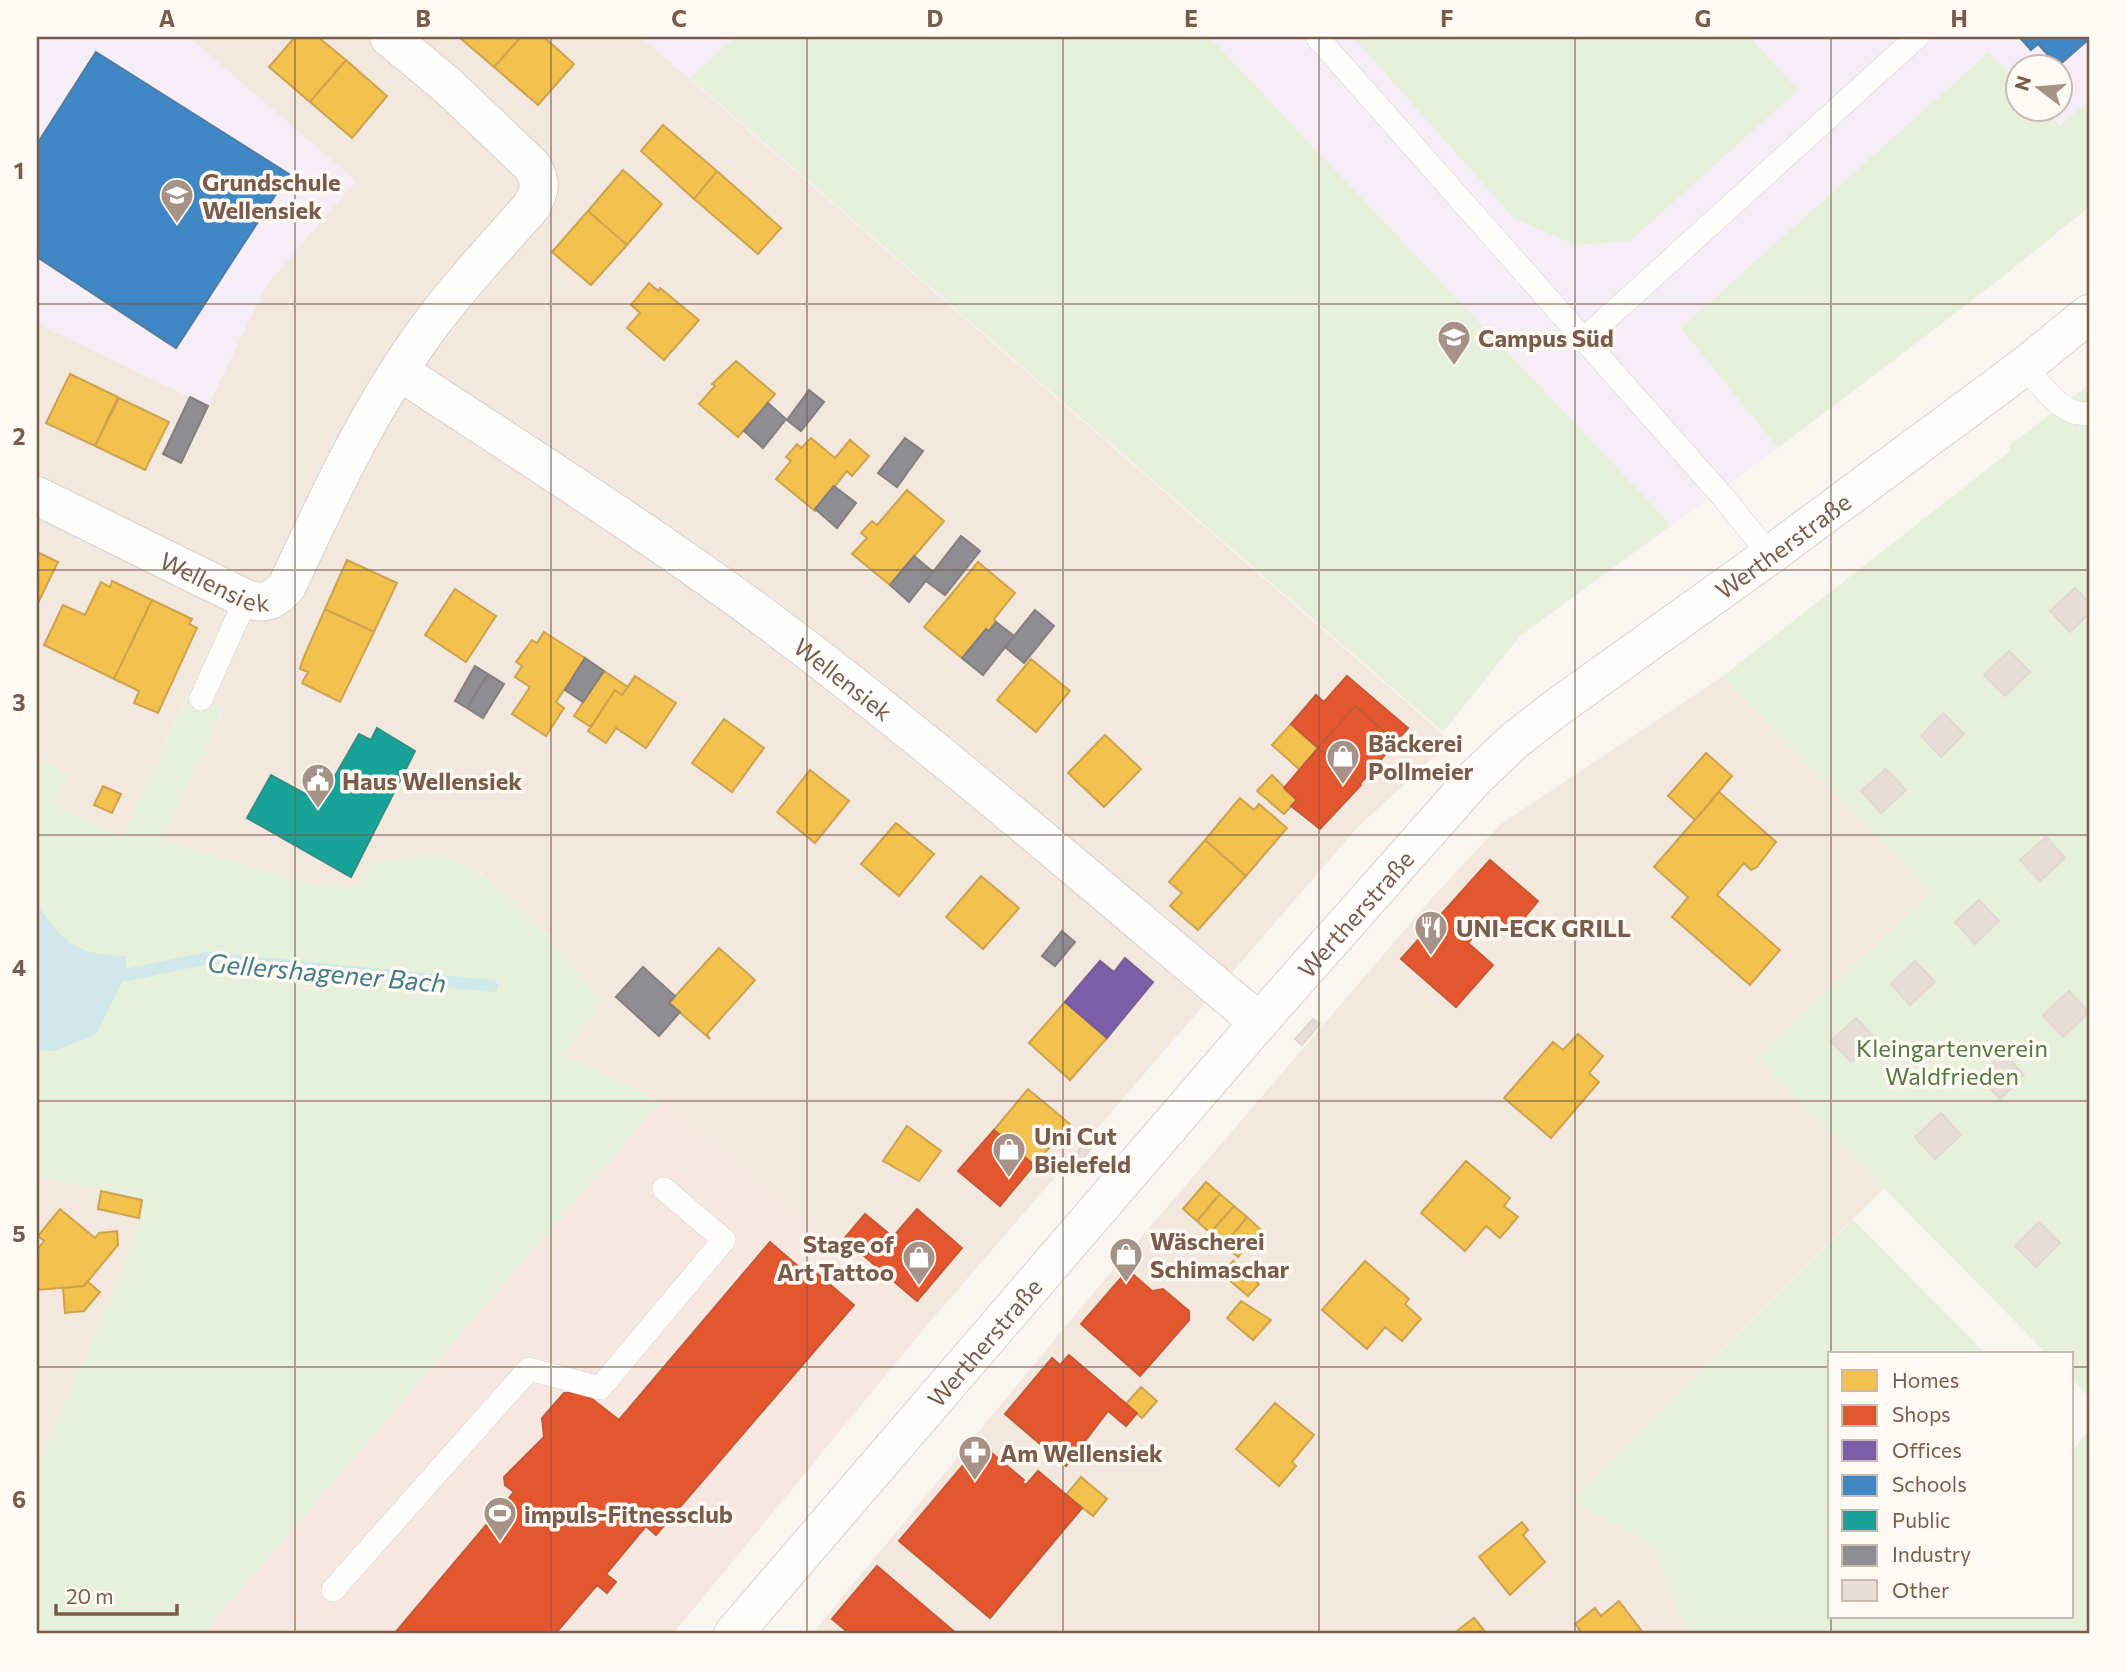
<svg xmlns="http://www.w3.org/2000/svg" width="2126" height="1671" font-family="Commissioner,sans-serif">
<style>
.residential{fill:#f2e8de}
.commercial{fill:#f6e8e1}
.education{fill:#f6eef6;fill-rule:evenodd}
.green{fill:#e7f0db}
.water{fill:#d0e8ea}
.homes{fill:#f2c14e;stroke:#cea34e;stroke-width:2}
.shops{fill:#e4572e;stroke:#c45837;stroke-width:2}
.offices{fill:#7b5ea7;stroke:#7b5d8c;stroke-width:2}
.schools{fill:#3f88c5;stroke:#517ba1;stroke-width:2}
.public{fill:#17a398;stroke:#358e82;stroke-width:2}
.industry{fill:#8d8d92;stroke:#877e7d;stroke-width:2}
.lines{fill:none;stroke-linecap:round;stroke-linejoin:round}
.stream{stroke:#d0e8ea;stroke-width:12}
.building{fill:#e6ded7;stroke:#e2d8d2;stroke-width:2}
.lane-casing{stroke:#d7d1cb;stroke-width:24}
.street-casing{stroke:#d7d1cb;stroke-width:40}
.secondary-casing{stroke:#d9d2cb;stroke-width:40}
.lane{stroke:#fefefd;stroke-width:23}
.street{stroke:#fefefd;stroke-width:38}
.secondary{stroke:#fefefd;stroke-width:38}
.grid{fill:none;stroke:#7a5c4d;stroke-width:2;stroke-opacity:0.55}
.labels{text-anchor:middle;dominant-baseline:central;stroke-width:7;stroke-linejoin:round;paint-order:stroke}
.poi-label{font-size:24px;font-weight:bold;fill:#7a5c4d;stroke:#fffaf3;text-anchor:start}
.street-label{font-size:24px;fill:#7a5c4d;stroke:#fffaf3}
.park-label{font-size:24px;fill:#537a41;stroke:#fffaf3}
.water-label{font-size:26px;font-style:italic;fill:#437c86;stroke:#fffaf3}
.neatline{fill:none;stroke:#7a5c4d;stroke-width:2.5}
.grid-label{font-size:23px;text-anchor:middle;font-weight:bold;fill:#7a5c4d}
</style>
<rect width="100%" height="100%" fill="#f9f5f0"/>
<!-- residential -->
<path class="residential" d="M37 37H641L1451 741 1357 828 927 1325 661 1102 563 1055 603 1002 546 933 480 872 360 886 312 884 162 840 223 710 188 693 122 837 54 804 67 775 37 756Z
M1722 677 1931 892 1757 1057 1884 1188 1571 1501 1653 1546 1688 1634H812L1084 1304 1432 898 1501 824Z
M37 1176 145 1200 124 1268 37 1466Z"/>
<!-- commercial -->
<path class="commercial" d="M661 1102 927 1325 673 1634H203Z"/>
<!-- education -->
<path class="education" d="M37 37H189L356 181 266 286 208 406 37 324Z
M641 37H2089V207L1991 286 1778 448 1520 636 1443 732ZM2018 66H2060V108H2018Z"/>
<!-- green -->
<path class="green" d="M735 37H1209L1671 525 1520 636 1443 732 690 78Z
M1353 37H1750L1798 90 1630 241 1575 245 1514 218Z
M1989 52 2017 81 2018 108 2044 109 2060 126 2089 100V207L1991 286 1778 448 1681 328Z
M2089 385V1397L2072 1379V1354H2047L1756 1058 1931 892 1722 677 2009 452 2010 445Z
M189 692 223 709 163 840 312 884 359 886 371 863C390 862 429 853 446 857 503 873 565 957 603 1002L563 1055 661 1102 203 1634H37V1466L124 1268 144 1200 37 1176V756L68 775 54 804 122 837Z
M1853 1220 1986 1354H1830V1617H2072V1443L2076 1447 2089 1430V1634H1688L1653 1546 1571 1501Z"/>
<!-- water -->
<path class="water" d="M37 904C63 943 77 955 126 956V975L96 1034 54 1051 37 1050Z"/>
<!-- homes -->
<path class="homes" d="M295 37H318L346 60 310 102 269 67Z
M459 37H521L494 67Z
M521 37H544L574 64 538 105 494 67Z
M346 60 387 96 352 138 310 102Z
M663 125 717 171 694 199 641 151Z
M623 170 662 204 627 245 588 211Z
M717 171 781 228 758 254 694 199Z
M588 211 627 245 591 285 552 252Z
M649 283 658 291 660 288 699 320 664 360 627 328 640 313 631 305Z
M736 361 775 394 738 437 699 404 715 386 712 384Z
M70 374 118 397 95 446 46 423Z
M119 398 169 422 145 470 95 446Z
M811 438 835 458 850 440 869 456 852 476 847 471 815 511 776 479 791 461 786 457 797 444 801 448Z
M907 490 944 521 890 585 852 554 867 538 861 533 872 521 877 525Z
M37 552 58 562 37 605Z
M347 560 397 583 374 632 325 609Z
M978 562 1015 593 994 619 996 622 989 631 986 629 962 658 924 627Z
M112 581 152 600 114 679 44 645 63 605 85 615 101 582 110 587Z
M455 589 496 616 466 662 425 635Z
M152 600 192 619 189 624 197 628 158 713 134 703 139 691 114 679Z
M325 609 374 632 340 702 302 683 308 672 300 669 303 659Z
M544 632 585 658 556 702 564 708 546 736 512 714 530 687 515 677 522 666 516 662 532 640 537 643Z
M1031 659 1070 691 1036 732 997 700Z
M604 671 628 687 622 695 615 690 591 727 574 716Z
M635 676 676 703 646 748 616 728 606 743 588 731 615 690 622 695Z
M724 719 764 748 732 792 692 763Z
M1291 724 1318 748 1300 770 1272 745Z
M1105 735 1141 769 1104 807 1068 773Z
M1706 753 1732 776 1695 820 1668 796Z
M810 770 849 801 815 843 777 812Z
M1272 775 1297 800 1284 814 1257 791Z
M103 786 121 794 112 813 94 805Z
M1719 792 1776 842 1757 867 1751 870 1744 863 1717 895 1780 950 1750 985 1672 917 1688 897 1654 867Z
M1240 798 1254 810 1259 804 1287 828 1246 876 1205 840Z
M896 823 934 854 899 896 861 864Z
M1205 840 1246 876 1198 930 1170 906 1182 893 1169 882Z
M981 876 1019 908 983 949 946 917Z
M719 948 755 980 707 1034 710 1039 669 1003Z
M1065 1002 1107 1038 1070 1080 1029 1043Z
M1578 1034 1603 1056 1589 1073 1599 1082 1551 1138 1504 1098 1553 1042 1563 1050Z
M1028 1089 1070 1124 1034 1165 994 1130Z
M907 1126 941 1151 919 1181 883 1161Z
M1466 1161 1510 1198 1504 1206 1518 1217 1500 1238 1486 1226 1465 1251 1421 1213Z
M1206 1182 1220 1194 1197 1221 1183 1209Z
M101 1191 142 1200 139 1218 98 1209Z
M1220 1194 1234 1206 1210 1233 1197 1221Z
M1234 1206 1247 1217 1224 1245 1210 1233Z
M60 1209 95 1238 99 1233 117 1231 118 1245 84 1286 37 1290V1250L44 1241 38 1236Z
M1247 1217 1261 1230 1238 1257 1224 1245Z
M1233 1261 1259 1284 1248 1296 1222 1274Z
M1365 1261 1409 1299 1405 1304 1421 1319 1402 1341 1385 1327 1367 1349 1322 1310Z
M87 1281 100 1292 84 1311 65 1313 63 1288 84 1286Z
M1241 1301 1271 1320 1253 1340 1227 1318Z
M1141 1387 1157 1401 1142 1418 1126 1404Z
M1275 1403 1314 1435 1292 1462 1296 1466 1279 1486 1236 1449Z
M1081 1477 1107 1499 1093 1516 1066 1495Z
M1522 1522 1528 1530 1523 1535 1545 1562 1510 1595 1479 1557Z
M1619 1601 1644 1634H1574L1580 1630 1575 1624 1595 1608 1601 1616Z
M1474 1618 1487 1634H1453Z"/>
<!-- shops -->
<path class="shops" d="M1347 676 1408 728 1396 742 1355 706 1318 748 1291 724 1316 695 1324 702Z
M1355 706 1396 742 1360 784 1318 748Z
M1318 748 1361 785 1320 829 1291 806 1297 800 1284 788Z
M1490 860 1538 901 1514 930 1500 919 1487 920 1468 943 1493 965 1456 1007 1401 959Z
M994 1130 1034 1165 1000 1206 958 1171Z
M917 1209 962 1248 917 1301 844 1239 865 1214 893 1237Z
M770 1242 807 1274 812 1269 854 1305 656 1535 646 1526 606 1574 616 1582 607 1593 597 1585 555 1634H394L514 1492 505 1485 504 1477 544 1437 542 1418 564 1393 583 1392 619 1420Z
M1128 1270 1152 1291 1163 1289 1189 1311V1320L1140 1376 1081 1324Z
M1069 1355 1137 1413 1126 1426 1108 1411 1066 1466 1005 1414 1052 1358 1060 1365Z
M981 1444 1024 1480 1022 1482 1026 1485 1038 1471 1082 1508 990 1618 899 1541Z
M877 1566 957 1634H850L832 1619Z"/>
<!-- offices -->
<path class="offices" d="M1125 958 1153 982 1107 1038 1065 1002 1100 961 1114 972Z"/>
<!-- schools -->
<path class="schools" d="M2024 37H2089V39L2058 66 2038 44 2031 50 2021 39Z
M96 52 289 174 176 348 37 257V144Z"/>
<!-- public -->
<path class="public" d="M377 728 415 751 351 877 247 818 271 775 320 802 359 734 371 740Z"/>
<!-- industry -->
<path class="industry" d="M809 390 824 402 801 431 787 420Z
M190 397 208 406 181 463 163 454Z
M768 403 786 419 763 448 744 431Z
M905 438 923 451 897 487 878 473Z
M834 486 856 503 837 528 815 509Z
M961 536 980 551 945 595 926 581Z
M914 556 933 572 909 602 890 585Z
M1035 610 1054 626 1024 663 1005 647Z
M996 622 1014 636 983 675 962 658 986 629 989 631Z
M585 658 604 671 583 702 565 690Z
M475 666 488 674 467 708 455 701Z
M488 674 504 684 483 718 467 708Z
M1062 931 1075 942 1055 966 1042 956Z
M643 967 675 996 669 1003 680 1012 659 1036 616 997Z"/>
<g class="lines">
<!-- stream -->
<path class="stream" d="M111 975H126L208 958 492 986"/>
</g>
<!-- building -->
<path class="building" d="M2075 588 2089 603V613L2070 632 2050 611Z
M2009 651 2030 672 2005 696 1984 675Z
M1943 713 1964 734 1941 757 1921 736Z
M1886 769 1906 790 1881 813 1861 791Z
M2046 837 2065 858 2040 881 2020 860Z
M1979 900 1999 921 1975 944 1955 922Z
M1915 961 1935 982 1910 1005 1891 984Z
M2069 991 2089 1012 2063 1037 2043 1015Z
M1856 1018 1876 1039 1851 1062 1831 1041Z
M1313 1019 1320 1024 1302 1045 1295 1039Z
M2004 1053 2024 1075 2000 1099 1979 1076Z
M1941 1113 1961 1135 1935 1159 1915 1137Z
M1092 1134 1099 1139 1081 1161 1075 1155Z
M2039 1222 2060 1243 2036 1267 2015 1246Z"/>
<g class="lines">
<defs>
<path id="lane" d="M1317 37 1723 497 1770 555
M1584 339 1917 37
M2025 366C2040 383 2063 419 2089 413
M201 699 246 599
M333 1590 529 1369 600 1388 724 1240 664 1189"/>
<g id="street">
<path id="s1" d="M399 371C528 456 658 538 781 630 945 754 1101 890 1259 1022"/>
<path id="s2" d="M37 496 246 599C265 605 274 601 287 586 330 493 374 398 437 316 466 278 499 243 531 207 540 191 542 183 532 166L447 85 389 37"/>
</g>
<g id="secondary">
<path id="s3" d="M733 1634 1259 1022 1475 778 1515 740 1555 709 1770 555 2025 366 2089 314"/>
</g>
</defs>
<!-- lane casing -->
<use href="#lane" class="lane-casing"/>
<!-- street casing -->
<use href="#street" class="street-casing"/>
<!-- secondary casing -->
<use href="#secondary" class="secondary-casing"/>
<!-- lane -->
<use href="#lane" class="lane"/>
<!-- street -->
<use href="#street" class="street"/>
<!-- secondary -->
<use href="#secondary" class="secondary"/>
</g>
<!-- grid -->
<path class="grid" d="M295 37V1634M551 37V1634M807 37V1634M1063 37V1634M1319 37V1634M1575 37V1634M1831 37V1354M37 304H2089M37 570H2089M37 835H2089M37 1101H2089M37 1367H1830M2072 1367H2089M1831 1617V1634"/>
<!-- icons -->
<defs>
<symbol id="school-pin" viewBox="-11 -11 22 30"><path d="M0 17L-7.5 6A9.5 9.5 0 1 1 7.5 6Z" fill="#a69286" stroke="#fffaf3"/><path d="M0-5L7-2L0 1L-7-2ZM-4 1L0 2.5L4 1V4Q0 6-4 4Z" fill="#fff"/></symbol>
<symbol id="university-pin" viewBox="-11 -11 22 30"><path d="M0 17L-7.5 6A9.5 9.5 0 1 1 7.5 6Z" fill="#a69286" stroke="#fffaf3"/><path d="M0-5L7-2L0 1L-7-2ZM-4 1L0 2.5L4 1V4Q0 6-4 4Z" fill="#fff"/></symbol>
<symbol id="shop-pin" viewBox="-11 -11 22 30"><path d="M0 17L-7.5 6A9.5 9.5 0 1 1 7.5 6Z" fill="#a69286" stroke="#fffaf3"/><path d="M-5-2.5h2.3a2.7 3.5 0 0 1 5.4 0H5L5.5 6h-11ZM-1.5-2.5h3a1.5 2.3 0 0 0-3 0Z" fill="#fff"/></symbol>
<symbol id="civic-pin" viewBox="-11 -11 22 30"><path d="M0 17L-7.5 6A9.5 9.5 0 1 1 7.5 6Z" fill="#a69286" stroke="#fffaf3"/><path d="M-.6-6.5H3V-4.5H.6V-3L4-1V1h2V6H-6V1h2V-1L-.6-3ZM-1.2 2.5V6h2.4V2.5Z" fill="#fff"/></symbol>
<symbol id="restaurant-pin" viewBox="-11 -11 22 30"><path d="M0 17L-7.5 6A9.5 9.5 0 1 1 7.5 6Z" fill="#a69286" stroke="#fffaf3"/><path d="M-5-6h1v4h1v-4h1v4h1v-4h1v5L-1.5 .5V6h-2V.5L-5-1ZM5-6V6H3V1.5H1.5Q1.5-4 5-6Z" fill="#fff"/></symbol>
<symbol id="pharmacy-pin" viewBox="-11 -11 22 30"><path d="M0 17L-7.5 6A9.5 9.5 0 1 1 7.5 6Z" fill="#a69286" stroke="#fffaf3"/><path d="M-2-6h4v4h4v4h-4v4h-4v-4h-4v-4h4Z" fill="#fff"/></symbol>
<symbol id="stadium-pin" viewBox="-11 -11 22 30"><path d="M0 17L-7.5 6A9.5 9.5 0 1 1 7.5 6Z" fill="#a69286" stroke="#fffaf3"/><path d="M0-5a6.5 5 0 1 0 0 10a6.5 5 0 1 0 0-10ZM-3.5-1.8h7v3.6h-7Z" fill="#fff"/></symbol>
</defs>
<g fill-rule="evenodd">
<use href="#school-pin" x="158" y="176" width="38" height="52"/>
<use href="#university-pin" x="1435" y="318" width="38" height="52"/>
<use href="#shop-pin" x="1324" y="737" width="38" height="52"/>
<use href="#civic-pin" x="299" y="761" width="38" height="52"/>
<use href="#restaurant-pin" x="1412" y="908" width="38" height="52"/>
<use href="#shop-pin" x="990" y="1130" width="38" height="52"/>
<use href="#shop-pin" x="1107" y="1235" width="38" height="52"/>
<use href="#shop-pin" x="900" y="1238" width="38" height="52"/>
<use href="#pharmacy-pin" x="956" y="1433" width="38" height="52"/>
<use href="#stadium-pin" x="481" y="1494" width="38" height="52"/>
</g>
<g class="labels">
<!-- poi labels -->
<g class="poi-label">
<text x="202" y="181">Grundschule<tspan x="202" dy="28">Wellensiek</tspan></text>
<text x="1478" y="337">Campus Süd</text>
<text x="1368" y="742">Bäckerei<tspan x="1368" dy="28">Pollmeier</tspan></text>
<text x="342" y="780">Haus Wellensiek</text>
<text x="1456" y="927">UNI-ECK GRILL</text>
<text x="1034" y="1135">Uni Cut<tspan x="1034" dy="28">Bielefeld</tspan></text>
<text x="1150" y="1240">Wäscherei<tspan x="1150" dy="28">Schimaschar</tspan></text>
<text x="894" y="1243" text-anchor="end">Stage of<tspan x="894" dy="28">Art Tattoo</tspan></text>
<text x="1000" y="1452">Am Wellensiek</text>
<text x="524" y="1513">impuls-Fitnessclub</text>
</g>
<!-- street labels -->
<g class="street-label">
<text stroke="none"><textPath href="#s3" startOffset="1519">Wertherstraße</textPath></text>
<text stroke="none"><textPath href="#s2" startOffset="198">Wellensiek</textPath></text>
<text stroke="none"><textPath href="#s1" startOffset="541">Wellensiek</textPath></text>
<text stroke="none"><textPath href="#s3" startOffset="952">Wertherstraße</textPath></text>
<text stroke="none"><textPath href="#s3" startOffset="385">Wertherstraße</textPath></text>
</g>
<!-- park labels -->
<g class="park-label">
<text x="1952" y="1047">Kleingartenverein<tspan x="1952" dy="28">Waldfrieden</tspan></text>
</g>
<!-- water labels -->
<g class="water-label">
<text transform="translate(327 972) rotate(5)">Gellershagener Bach</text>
</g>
</g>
<!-- border -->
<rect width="2126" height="1671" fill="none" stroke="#fffaf3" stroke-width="77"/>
<!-- legend -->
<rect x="1828" y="1352" width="245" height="266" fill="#fffaf3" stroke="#cabbb1" stroke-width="2"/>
<rect x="1842" y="1370" width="35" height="21" fill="#f2c14e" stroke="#cabbb1" stroke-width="2"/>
<text x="1892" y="1388" font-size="21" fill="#7a5c4d">Homes</text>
<rect x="1842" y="1405" width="35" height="21" fill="#e4572e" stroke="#cabbb1" stroke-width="2"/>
<text x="1892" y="1422" font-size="21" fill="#7a5c4d">Shops</text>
<rect x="1842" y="1440" width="35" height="21" fill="#7b5ea7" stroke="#cabbb1" stroke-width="2"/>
<text x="1892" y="1458" font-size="21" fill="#7a5c4d">Offices</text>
<rect x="1842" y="1475" width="35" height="21" fill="#3f88c5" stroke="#cabbb1" stroke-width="2"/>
<text x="1892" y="1492" font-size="21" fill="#7a5c4d">Schools</text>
<rect x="1842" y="1510" width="35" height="21" fill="#17a398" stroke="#cabbb1" stroke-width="2"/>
<text x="1892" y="1528" font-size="21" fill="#7a5c4d">Public</text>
<rect x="1842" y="1545" width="35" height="21" fill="#8d8d92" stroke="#cabbb1" stroke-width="2"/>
<text x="1892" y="1562" font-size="21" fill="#7a5c4d">Industry</text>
<rect x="1842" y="1580" width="35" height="21" fill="#e6ded7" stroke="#cabbb1" stroke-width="2"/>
<text x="1892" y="1598" font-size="21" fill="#7a5c4d">Other</text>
<!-- north arrow -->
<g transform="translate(2039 88) rotate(286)"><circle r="33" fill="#fffaf3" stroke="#cabbb1" stroke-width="2"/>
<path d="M0-5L12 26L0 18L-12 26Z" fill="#a69286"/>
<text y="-10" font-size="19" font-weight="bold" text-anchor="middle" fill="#7a5c4d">N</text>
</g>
<!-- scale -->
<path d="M56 1604v10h121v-10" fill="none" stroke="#7a5c4d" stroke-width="3.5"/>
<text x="66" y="1604" font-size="21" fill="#7a5c4d" stroke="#fffaf3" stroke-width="5" paint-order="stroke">20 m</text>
<rect x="38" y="38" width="2050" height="1594" class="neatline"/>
<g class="grid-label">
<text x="167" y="27">A</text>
<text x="423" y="27">B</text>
<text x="679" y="27">C</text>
<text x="935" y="27">D</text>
<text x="1191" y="27">E</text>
<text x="1447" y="27">F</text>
<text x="1703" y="27">G</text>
<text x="1959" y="27">H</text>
<text x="19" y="179">1</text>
<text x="19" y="445">2</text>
<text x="19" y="711">3</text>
<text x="19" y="976">4</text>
<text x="19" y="1242">5</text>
<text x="19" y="1508">6</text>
</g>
</svg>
